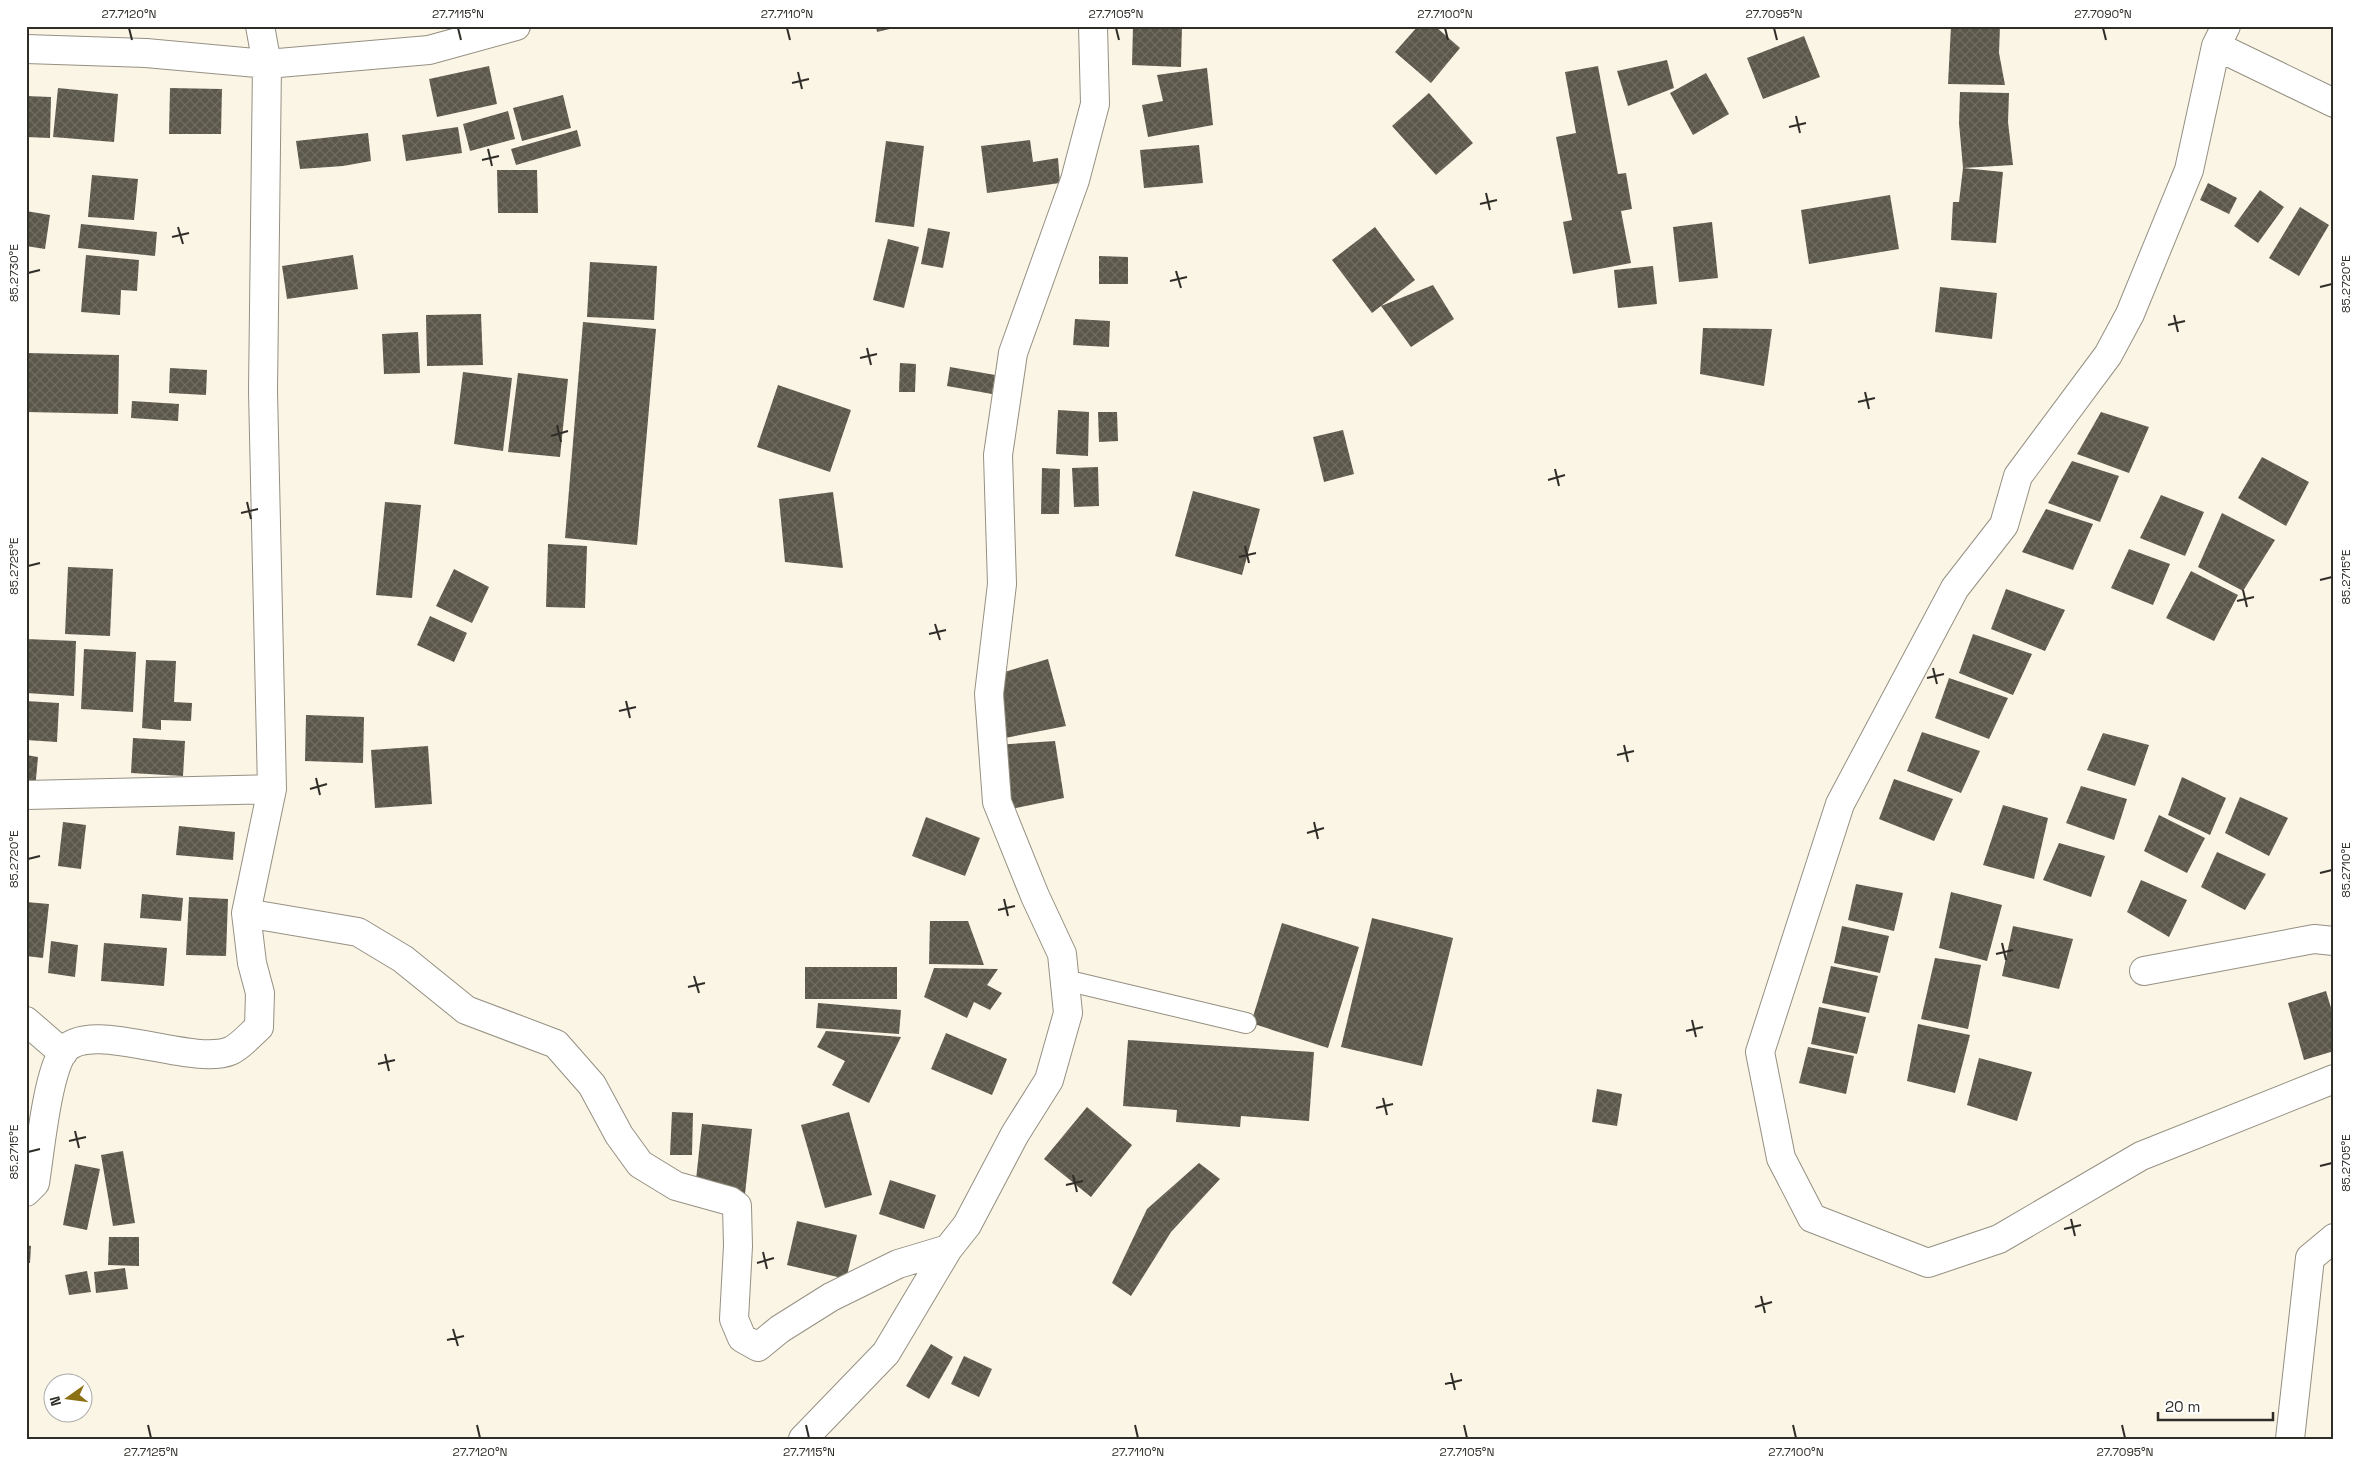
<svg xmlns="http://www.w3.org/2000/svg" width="2360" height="1465" font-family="'Space Grotesk',sans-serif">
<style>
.building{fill:url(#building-cross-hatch)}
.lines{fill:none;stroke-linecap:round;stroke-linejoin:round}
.service-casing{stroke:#959082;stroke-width:22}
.minor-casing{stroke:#959082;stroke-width:30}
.service{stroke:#fff;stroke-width:20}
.minor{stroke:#fff;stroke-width:28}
.ticks{fill:none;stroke:#2f2d27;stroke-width:2}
.neatline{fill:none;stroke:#2f2d27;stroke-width:2}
.ticks-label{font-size:12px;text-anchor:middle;fill:#2f2d27}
</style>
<defs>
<pattern id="building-cross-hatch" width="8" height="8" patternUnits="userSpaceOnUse" patternTransform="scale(1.25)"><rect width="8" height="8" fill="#5b574a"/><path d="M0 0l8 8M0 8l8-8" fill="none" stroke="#6f6c61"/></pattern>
</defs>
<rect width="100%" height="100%" fill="#fbf5e6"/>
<!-- building -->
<path class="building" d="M876 26H898V27L877 32Z
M1133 26H1182L1181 67 1132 65Z
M1418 26H1435L1460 48 1431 83 1395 52Z
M1951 26H2000L1999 53 2005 85 1948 84Z
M1804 36 1820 77 1763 99 1747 58Z
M1667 60 1674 88 1628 106 1617 71Z
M489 66 497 104 437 117 429 79Z
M1598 66 1618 174 1626 173 1632 209 1621 211 1631 263 1573 274 1563 222 1572 220 1556 137 1576 133 1565 72Z
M1207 68 1213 125 1148 137 1142 105 1163 101 1157 75Z
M1706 73 1729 114 1693 135 1670 93Z
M58 88 118 94 114 142 53 137Z
M170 88 222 89 221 134H169Z
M1960 92 2009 93 2008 122 2013 165 1963 168 1959 123Z
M1429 93 1473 143 1436 175 1392 126Z
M563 95 571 128 522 141 513 108Z
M26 96 51 97 50 138 26 137Z
M508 111 515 139 470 151 463 124Z
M458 127 462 153 406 161 402 135Z
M577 130 581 146 516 165 511 149Z
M368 133 371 161 343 166 300 169 296 141Z
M1030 140 1033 162 1058 158 1060 183 987 193 981 146Z
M886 141 924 146 914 227 875 222Z
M1199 145 1203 183 1144 188 1140 150Z
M1963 168 2003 172 1996 243 1951 240 1953 202H1959Z
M497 170H537L538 213H498Z
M92 175 138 179 134 220 88 217Z
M2208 183 2237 198 2229 214 2200 200Z
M2260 190 2284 207 2258 243 2234 226Z
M1890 195 1899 249 1809 264 1801 210Z
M2300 207 2329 225 2299 276 2269 258Z
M26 211 50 215 45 249 26 246Z
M1712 222 1718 278 1679 282 1673 227Z
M81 224 157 232 155 256 78 248Z
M1375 227 1415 280 1381 306 1433 285 1454 319 1411 347 1381 306 1372 313 1332 260Z
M928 228 950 232 943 268 921 264Z
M888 239 919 247 904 308 873 300Z
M86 255 139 260 137 291 121 290 120 315 81 312Z
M353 255 358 289 287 299 282 266Z
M1099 256 1128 257V284H1099Z
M590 262 657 266 654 320 587 317Z
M1653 266 1657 304 1618 308 1614 270Z
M1940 287 1997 293 1992 339 1935 332Z
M481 314 483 365 427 366 426 315Z
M1075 319 1110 321 1109 347 1073 345Z
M583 322 656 329 637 545 565 538Z
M1703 328 1772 329 1764 386 1700 374Z
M418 332 420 373 384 374 382 334Z
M26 353 119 355 118 414 26 412Z
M900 363 916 364 915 392H899Z
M950 367 995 375 992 394 947 386Z
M170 368 207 370 206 395 169 393Z
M463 372 512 378 503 451 454 444Z
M518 373 568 379 560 457 508 452Z
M778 385 851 410 830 472 757 447Z
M132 401 179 404 178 421 131 418Z
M1058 410 1089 412 1088 456 1056 454Z
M1098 412H1117L1118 441 1099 442Z
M2101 412 2149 427 2129 473 2077 454Z
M1343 430 1354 474 1324 482 1313 437Z
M2262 457 2309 482 2286 526 2238 498Z
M2072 461 2119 476 2100 522 2048 503Z
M1098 467 1099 506 1074 507 1072 468Z
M1042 468 1060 469 1059 514H1041Z
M1193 491 1260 509 1242 575 1175 556Z
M833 492 843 568 785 562 779 499Z
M2161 495 2204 512 2185 556 2140 538Z
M385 502 421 505 412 598 376 595Z
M2046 509 2093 524 2073 570 2022 552Z
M2222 513 2275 540 2243 591 2198 567Z
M548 544 587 546 585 608 546 607Z
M2129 549 2170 564 2153 605 2111 588Z
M68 567 113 569 110 636 65 634Z
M454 569 489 587 472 623 436 606Z
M2191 571 2238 595 2214 641 2166 618Z
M2006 589 2065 610 2045 651 1991 629Z
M430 616 467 633 454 662 417 645Z
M1973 634 2032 654 2013 695 1959 673Z
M26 639 76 641 74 696 26 693Z
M84 649 136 652 133 712 81 709Z
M1048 659 1066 726 1005 738 994 675Z
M146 660 176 661 174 702 192 703 191 721 161 720V730L142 728Z
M1949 678 2008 698 1989 739 1935 718Z
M26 701 59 703 57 742 26 740Z
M306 715 364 717 363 763 305 761Z
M1922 732 1980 751 1961 793 1907 771Z
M2103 733 2149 745 2135 786 2087 770Z
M133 738 185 741 183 776 131 773Z
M1055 741 1064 798 1002 811 995 745Z
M428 746 432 804 375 808 371 750Z
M26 755 38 757 35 790 26 789Z
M2182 777 2226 798 2210 835 2168 815Z
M1894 779 1953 799 1934 841 1879 819Z
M2081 786 2127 799 2114 840 2066 823Z
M2240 797 2288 818 2269 856 2225 833Z
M2003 805 2048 818 2034 879 1983 865Z
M2159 815 2205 838 2187 873 2144 851Z
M926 817 980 838 965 876 912 856Z
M63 822 86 825 81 869 58 866Z
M179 826 235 832 233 860 176 855Z
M2059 843 2105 856 2091 897 2043 880Z
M2217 852 2266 874 2245 910 2201 887Z
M2141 880 2187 900 2169 937 2127 912Z
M1856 884 1903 893 1894 931 1848 920Z
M1951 892 2002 905 1987 961 1939 948Z
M142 894 183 898 181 921 140 918Z
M189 897 228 899 226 956 186 955Z
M26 902 49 904 43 958 26 956Z
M1372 918 1453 938 1422 1066 1341 1047Z
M930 921H968L984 965 929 964Z
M1282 923 1359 947 1328 1048 1251 1023Z
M1842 926 1889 936 1880 973 1834 963Z
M2013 926 2073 939 2059 989 2002 976Z
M51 941 78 945 75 977 48 973Z
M104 943 167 948 164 986 101 981Z
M1935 958 1981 965 1968 1029 1921 1019Z
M1831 966 1878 976 1869 1013 1822 1003Z
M805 967H897V999H805Z
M934 968 998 969 987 985 1002 993 990 1010 974 1002 967 1018 924 997Z
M2326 991 2334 1018V1051L2304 1060 2288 1003Z
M818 1003 901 1010 899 1034 816 1028Z
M1819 1007 1866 1017 1857 1054 1811 1044Z
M1918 1024 1970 1035 1955 1093 1907 1081Z
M826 1031 901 1037 869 1103 832 1085 845 1061 817 1047Z
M946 1033 1007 1059 992 1095 931 1069Z
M1128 1040 1314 1052 1309 1121 1241 1116 1240 1127 1176 1122 1177 1110 1123 1106Z
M1808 1047 1854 1056 1846 1094 1799 1083Z
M1979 1058 2032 1072 2017 1121 1967 1105Z
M1597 1089 1622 1094 1617 1126 1592 1122Z
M1087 1107 1132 1145 1091 1197 1044 1159Z
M672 1112 693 1113 692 1155H670Z
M849 1112 872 1195 825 1208 801 1125Z
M702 1124 752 1129 745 1194 695 1189Z
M123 1151 135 1223 113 1226 101 1155Z
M1199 1163 1220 1179 1171 1232 1131 1296 1112 1283 1147 1209Z
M75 1164 100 1169 87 1230 63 1225Z
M890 1180 936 1195 924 1229 879 1214Z
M797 1221 857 1235 846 1279 787 1265Z
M109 1237H139V1266L108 1265Z
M26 1245 31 1246 30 1263H26Z
M125 1268 128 1289 96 1293 94 1272Z
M87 1271 91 1292 69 1295 65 1275Z
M931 1344 953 1357 929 1399 906 1386Z
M964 1356 992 1369 979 1397 951 1384Z"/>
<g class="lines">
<defs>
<path id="service" d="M1065 980 1246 1023"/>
<path id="minor" d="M2226 26 2216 46 2189 170 2130 314 2108 355 2018 476 2004 525 1955 588 1840 804 1760 1052 1781 1158 1812 1218 1928 1263 1999 1239 2141 1156 2334 1079
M2216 46 2334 103
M26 49 146 53 267 64 429 50 516 26
M26 795 272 789 263 391 267 64 260 26
M246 913 358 932 403 959 466 1010 556 1044 592 1085 619 1135 640 1164 676 1186 730 1201 737 1206 738 1246 734 1319 742 1338 758 1347 780 1329 831 1297 898 1264 948 1249
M2144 971 2314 939 2334 941
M26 1021 63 1053
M26 1192 35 1183C40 1152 47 1076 63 1052 88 1017 190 1067 230 1051 240 1047 251 1034 259 1027L260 993 252 963 246 913 272 789
M803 1439 886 1353 948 1249 967 1225 1015 1134 1049 1080 1068 1013 1062 954 1035 896 997 802 989 694 1002 584 998 455 1013 353 1075 180 1095 104 1093 26
M2290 1439 2310 1258 2334 1238"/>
</defs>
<!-- service casing -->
<use href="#service" class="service-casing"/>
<!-- minor casing -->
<use href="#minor" class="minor-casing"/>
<!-- service -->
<use href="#service" class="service"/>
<!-- minor -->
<use href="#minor" class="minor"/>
</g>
<!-- ticks -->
<path class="ticks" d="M129 28 132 40M458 28 461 40M787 28 790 40M1116 28 1119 40M1445 28 1448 40M1774 28 1777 40M2103 28 2106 40M798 72 802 89M792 83 809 79M1796 116 1800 133M1789 127 1806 123M488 149 492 166M482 160 499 156M1486 193 1490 210M1480 204 1497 200M178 227 183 244M172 237 189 233M1176 271 1181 288M28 273 40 270M1170 281 1187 277M2320 287 2332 284M2174 315 2178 332M2168 325 2185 321M867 348 871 365M860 358 877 354M1865 392 1869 409M1858 402 1875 398M557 425 561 442M551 436 568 431M1555 469 1559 486M1548 480 1565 475M247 502 251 519M241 513 258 509M1245 546 1249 563M1239 557 1256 553M28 566 40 563M2320 580 2332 577M2243 590 2247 607M2237 601 2254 597M935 624 940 640M929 634 946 630M1933 668 1937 684M1927 678 1944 674M626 701 630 718M619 711 636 707M1624 745 1628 762M1617 755 1634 751M316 778 320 795M310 789 327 784M1314 822 1318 839M1307 833 1324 828M28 859 40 856M2320 873 2332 870M1004 899 1008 916M998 910 1015 906M2002 943 2006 960M1996 954 2013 950M694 976 699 993M688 987 705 983M1692 1020 1696 1037M1686 1031 1703 1027M385 1054 389 1071M378 1064 395 1060M1383 1098 1387 1115M1376 1108 1393 1104M75 1131 79 1148M69 1141 86 1137M28 1152 40 1149M2320 1166 2332 1163M1073 1175 1077 1192M1066 1185 1083 1181M2071 1219 2075 1236M2064 1229 2081 1225M763 1252 767 1269M757 1263 774 1258M1761 1296 1765 1313M1755 1307 1772 1302M453 1329 458 1346M447 1340 464 1336M1451 1373 1455 1390M1445 1384 1462 1380M148 1425 151 1438M477 1425 480 1438M806 1425 809 1438M1135 1425 1138 1438M1464 1425 1467 1438M1793 1425 1796 1438M2122 1425 2125 1438"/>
<!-- border -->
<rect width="2360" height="1465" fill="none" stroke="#ffffff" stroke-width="55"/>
<!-- north arrow -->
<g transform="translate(68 1398) rotate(256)"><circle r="24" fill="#ffffff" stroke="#acaba9"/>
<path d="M0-4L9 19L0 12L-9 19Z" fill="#8c7114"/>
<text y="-8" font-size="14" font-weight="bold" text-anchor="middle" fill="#2f2d27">N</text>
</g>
<!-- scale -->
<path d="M2158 1412v8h115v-8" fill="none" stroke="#2f2d27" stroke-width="2.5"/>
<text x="2165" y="1412" font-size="15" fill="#2f2d27" stroke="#ffffff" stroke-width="4" paint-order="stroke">20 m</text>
<rect x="28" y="28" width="2304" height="1410" class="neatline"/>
<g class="ticks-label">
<text x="129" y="18">27.7120°N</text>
<text x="458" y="18">27.7115°N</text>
<text x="787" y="18">27.7110°N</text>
<text x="1116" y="18">27.7105°N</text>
<text x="1445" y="18">27.7100°N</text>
<text x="1774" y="18">27.7095°N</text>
<text x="2103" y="18">27.7090°N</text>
<text transform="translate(14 273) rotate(-90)" y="4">85.2730°E</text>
<text transform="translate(2346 284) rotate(-90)" y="4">85.2720°E</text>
<text transform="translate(14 566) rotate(-90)" y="4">85.2725°E</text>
<text transform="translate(2346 577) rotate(-90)" y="4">85.2715°E</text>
<text transform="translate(14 859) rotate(-90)" y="4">85.2720°E</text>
<text transform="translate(2346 870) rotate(-90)" y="4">85.2710°E</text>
<text transform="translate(14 1152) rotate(-90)" y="4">85.2715°E</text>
<text transform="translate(2346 1163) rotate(-90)" y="4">85.2705°E</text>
<text x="151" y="1456">27.7125°N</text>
<text x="480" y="1456">27.7120°N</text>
<text x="809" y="1456">27.7115°N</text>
<text x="1138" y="1456">27.7110°N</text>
<text x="1467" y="1456">27.7105°N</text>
<text x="1796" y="1456">27.7100°N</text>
<text x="2125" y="1456">27.7095°N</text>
</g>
</svg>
